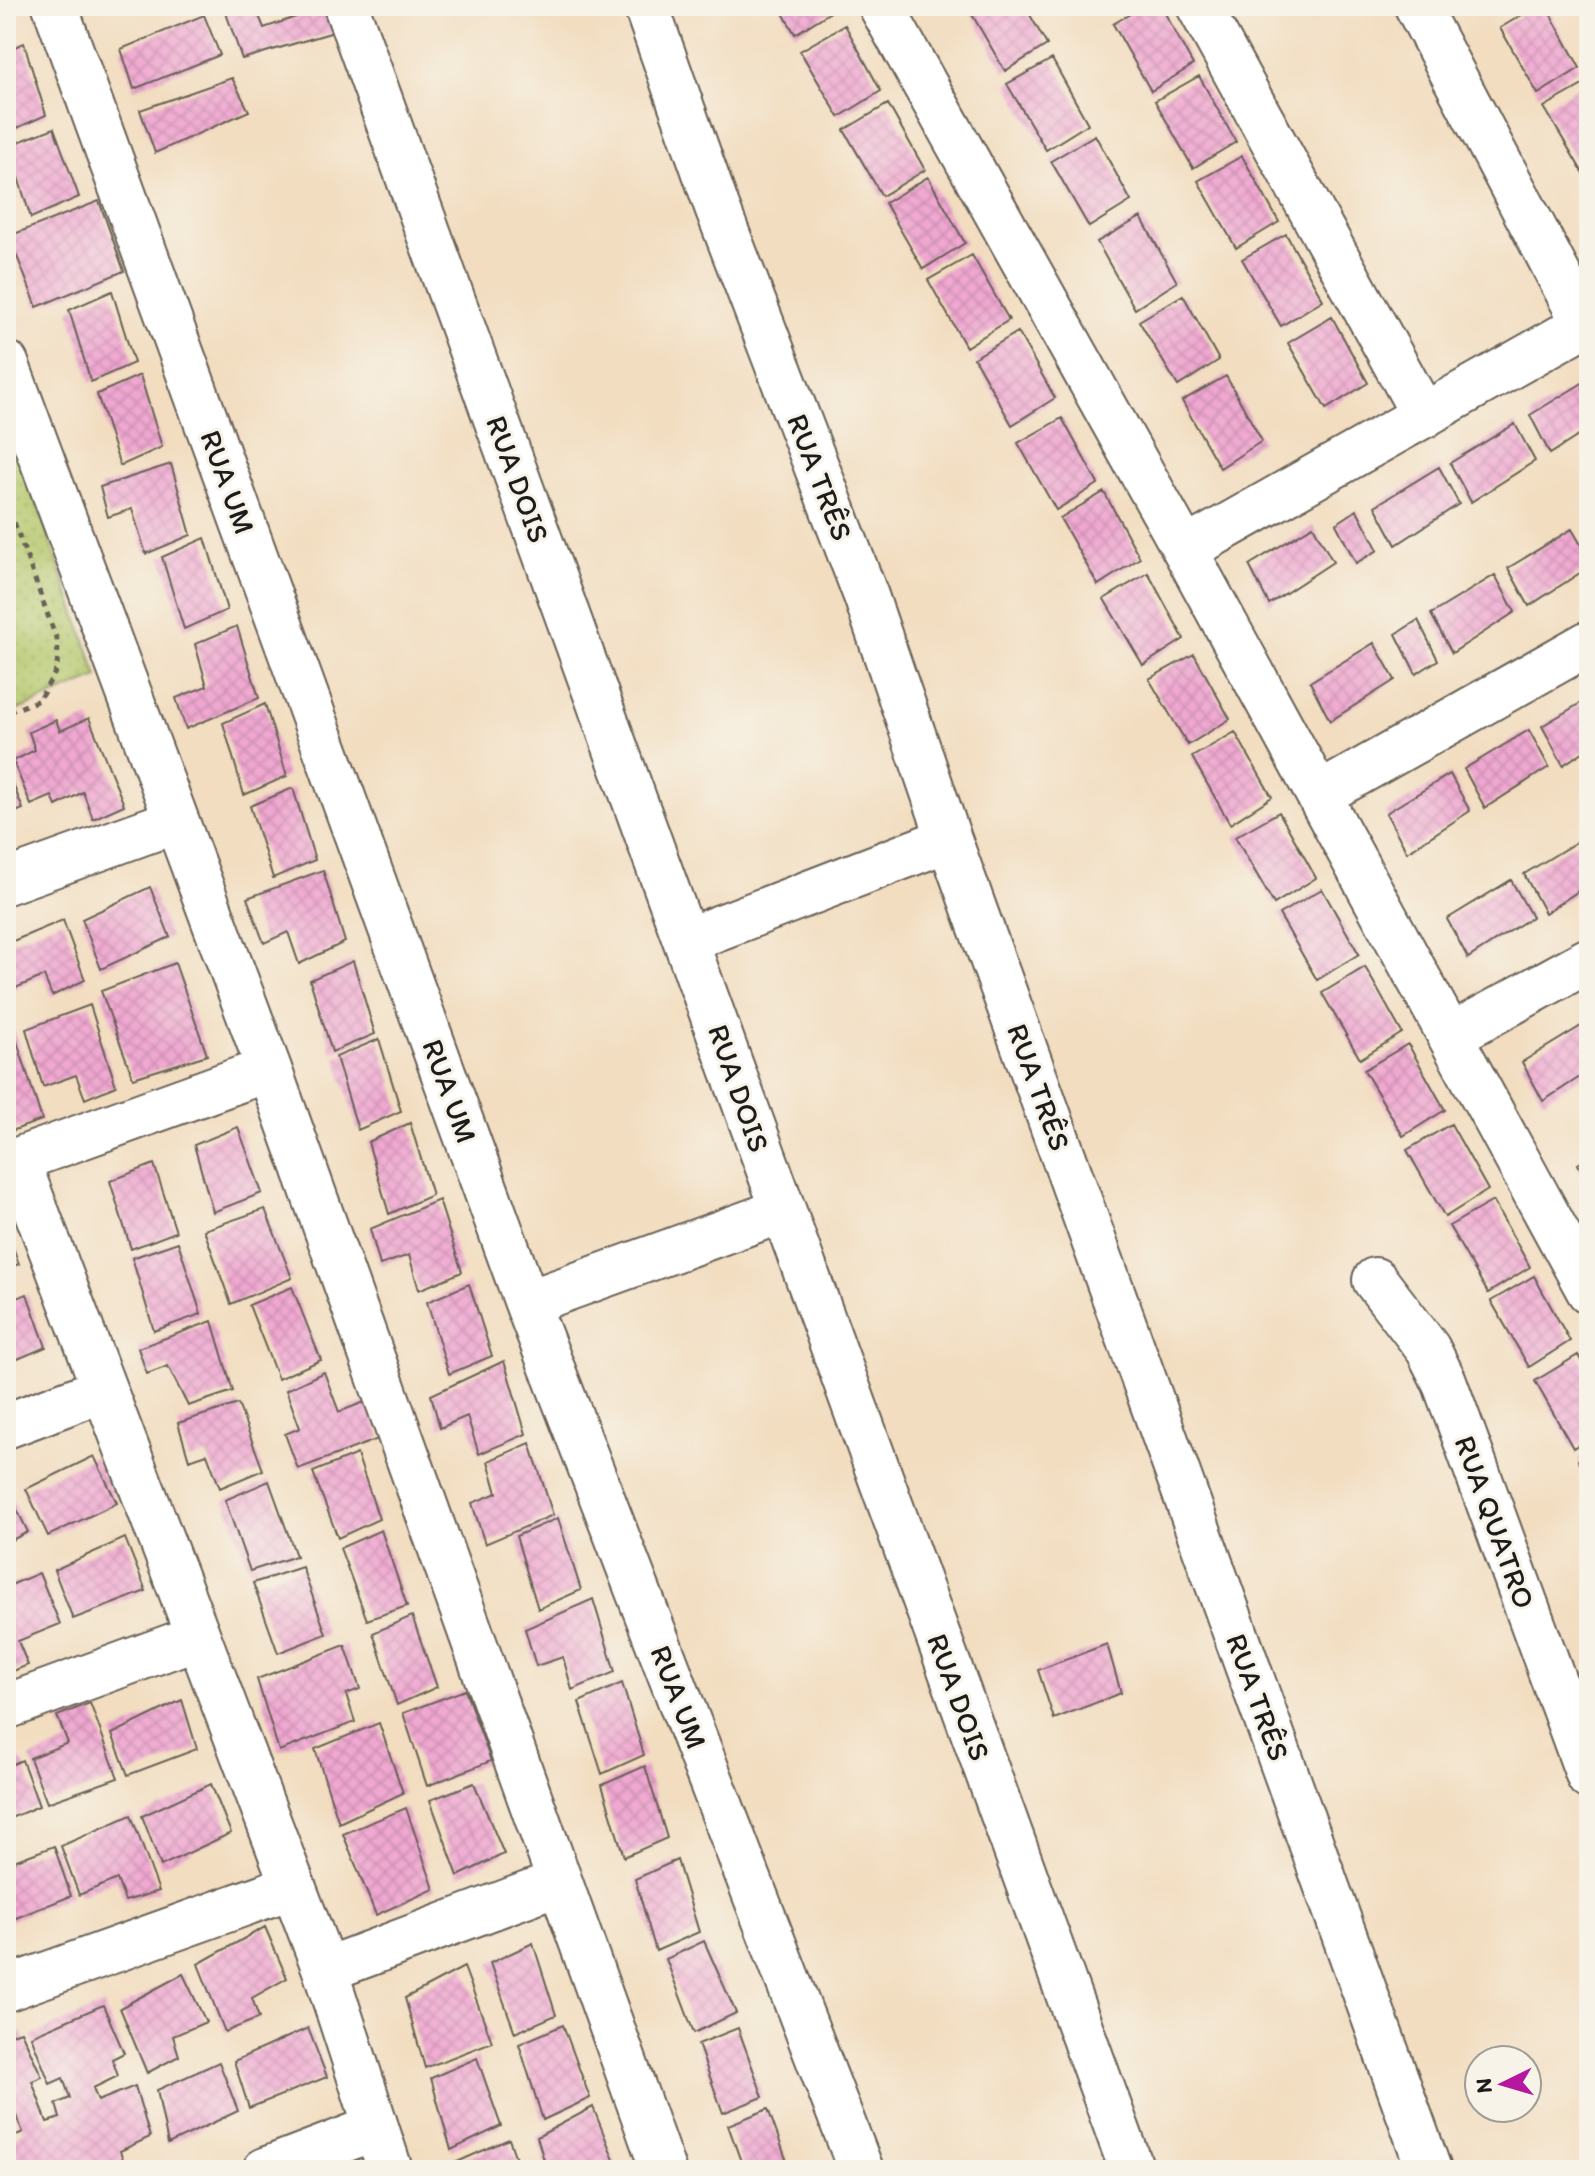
<svg xmlns="http://www.w3.org/2000/svg" width="1595" height="2176" font-family="Itim,sans-serif">
<style>
.grass{fill:url(#grass-dots);stroke:#687244;stroke-width:2}
.building{fill:url(#building-cross-hatch)}
.lines{fill:none;stroke-linecap:round;stroke-linejoin:round}
.minor-casing{stroke:#676055;stroke-width:48}
.path{stroke:#676055;stroke-width:5;stroke-dasharray:6 6;stroke-linecap:butt}
.minor{stroke:#fff;stroke-width:44}
.labels{text-anchor:middle;dominant-baseline:central;stroke-width:6;stroke-linejoin:round;paint-order:stroke}
.street-label{font-size:30px;fill:#1c1c1c;stroke:#f7f3e8}
</style>
<defs>
<pattern id="grass-dots" width="8" height="8" patternUnits="userSpaceOnUse" patternTransform="scale(2)"><rect width="8" height="8" fill="#b3c76b"/><path d="M2 2h.1M6 6h.1" fill="none" stroke="#99aa5c" stroke-width="1.8" stroke-linecap="round"/></pattern>
<pattern id="building-cross-hatch" width="8" height="8" patternUnits="userSpaceOnUse" patternTransform="scale(2)"><rect width="8" height="8" fill="#f0a8d1"/><path d="M0 0l8 8M0 8l8-8" fill="none" stroke="#cd90b3"/></pattern>
</defs>
<rect width="100%" height="100%" fill="#f7f3e8"/>
<filter id="ink" filterUnits="userSpaceOnUse"><feTurbulence type="fractalNoise" baseFrequency=".0125" numOctaves="2"/><feDisplacementMap in="SourceGraphic" scale="16" xChannelSelector="R" yChannelSelector="G"/><feConvolveMatrix kernelMatrix="1 2 1 2 8 2 1 2 1" color-interpolation-filters="sRGB"/></filter>
<filter id="wash" filterUnits="userSpaceOnUse"><feTurbulence type="fractalNoise" baseFrequency=".006" numOctaves="4" result="noise"/><feDisplacementMap in="SourceGraphic" scale="32" xChannelSelector="R" yChannelSelector="G"/><feGaussianBlur stdDeviation="1.8" result="paint"/><feColorMatrix in="noise" values="0 0 0 0 0 0 0 0 0 0 0 0 0 0 0 0 0 1.4 0 .05"/><feComposite in="paint" operator="in"/></filter>
<g filter="url(#wash)">
<rect width="100%" height="100%" fill="#f2ddc0"/>
<!-- grass -->
<path class="grass" d="M6 416 98 677 6 715Z"/>
<g id="blocks">
<!-- building -->
<path class="building" d="M233 6H255L264 28 328 6 337 31 242 59 225 10Z
M779 6H840L795 34Z
M967 6H1025L1047 45 1005 71Z
M1144 6H1161L1193 65 1151 91 1113 24Z
M1537 6H1546L1580 68 1538 94 1500 28Z
M204 15 220 55 134 89 121 49Z
M845 25 881 91 839 117 800 51Z
M24 43 46 115 6 133V51Z
M1052 59 1088 124 1046 150 1007 84Z
M1199 76 1236 142 1193 168 1155 101Z
M232 78 249 111 155 153 140 110Z
M1588 82 1589 169 1583 173 1544 107Z
M888 104 925 170 882 196 844 130Z
M54 128 79 197 31 218 8 146Z
M1095 135 1131 201 1089 227 1051 161Z
M1242 156 1279 222 1236 248 1198 181Z
M928 177 965 243 923 269 885 203Z
M99 201 124 271 37 307 9 236Z
M1141 217 1177 282 1135 309 1097 242Z
M1286 234 1323 300 1281 326 1242 259Z
M972 255 1009 320 966 347 928 280Z
M112 291 134 363 91 382 69 310Z
M1183 295 1219 360 1178 386 1139 321Z
M1332 317 1368 383 1326 409 1288 343Z
M1018 332 1055 398 1012 425 974 358Z
M140 375 162 447 120 466 97 394Z
M1226 376 1262 441 1220 468 1182 401Z
M1589 379V429L1550 454 1530 415Z
M1062 418 1098 484 1056 510 1018 443Z
M1515 424 1535 461 1471 502 1450 463Z
M171 464 191 535 146 554 132 509 108 517 100 487Z
M1439 467 1459 504 1396 545 1375 506Z
M1104 492 1140 558 1098 585 1060 518Z
M1357 510 1378 550 1356 563 1336 524Z
M1313 526 1333 562 1269 604 1249 565Z
M1572 529 1589 559V567L1529 606 1508 568Z
M205 538 227 610 184 629 162 557Z
M1148 573 1184 639 1143 665 1104 599Z
M1495 575 1515 612 1452 653 1431 614Z
M1418 620 1438 660 1416 674 1396 634Z
M237 626 259 698 186 729 176 698 207 686 195 644Z
M1374 643 1395 680 1330 721 1310 682Z
M1194 654 1230 719 1188 745 1149 679Z
M1589 698V748L1563 765 1542 726Z
M265 704 287 776 244 795 223 723Z
M89 718 124 805 93 819 83 792 56 806 52 796 31 805 13 761 35 750 29 732 56 720 60 731Z
M1529 730 1549 767 1485 808 1464 769Z
M1235 732 1272 797 1230 824 1192 757Z
M6 767 23 809 6 816Z
M1450 774 1470 811 1407 852 1386 813Z
M293 788 315 860 273 878 250 806Z
M1279 812 1316 878 1274 904 1235 837Z
M1588 835 1589 884 1545 913 1524 874Z
M323 870 345 942 299 964 288 932 264 943 247 898Z
M1511 880 1532 917 1468 958 1447 919Z
M150 887 170 937 101 969 82 919Z
M1322 889 1359 954 1317 980 1279 914Z
M63 920 85 980 52 996 44 976 6 992V944Z
M353 961 375 1034 332 1052 310 980Z
M175 963 207 1055 133 1078 101 991Z
M1365 967 1402 1033 1360 1059 1322 993Z
M90 1005 116 1086 85 1099 76 1075 43 1087 26 1029Z
M6 1007 42 1120 6 1133Z
M1586 1023 1589 1071 1543 1101 1522 1062Z
M379 1039 401 1111 358 1130 336 1057Z
M1408 1044 1445 1110 1403 1136 1364 1070Z
M410 1123 432 1195 389 1214 368 1142Z
M1451 1124 1488 1190 1445 1217 1407 1150Z
M238 1127 262 1193 213 1212 194 1145Z
M1589 1157V1186L1578 1164Z
M154 1164 176 1232 131 1249 110 1181Z
M439 1200 462 1272 419 1290 409 1255 380 1265 370 1229Z
M1493 1201 1530 1267 1488 1293 1449 1226Z
M265 1209 292 1278 231 1304 204 1230Z
M6 1228 19 1264 6 1269Z
M178 1242 201 1314 154 1331 132 1258Z
M1534 1276 1570 1341 1529 1367 1491 1301Z
M469 1284 492 1356 449 1374 427 1302Z
M292 1287 321 1360 278 1379 249 1305Z
M27 1294 46 1347 6 1364V1302Z
M212 1321 233 1391 188 1406 168 1366 147 1374 138 1348Z
M1578 1355 1589 1375V1438L1573 1448 1535 1381Z
M504 1361 526 1434 479 1454 467 1416 440 1428 431 1395Z
M324 1372 339 1412 367 1401 381 1438 298 1469 285 1434 300 1428 286 1390Z
M238 1404 263 1470 220 1488 207 1454 189 1460 178 1423Z
M530 1443 553 1515 485 1544 472 1503 497 1493 488 1461Z
M357 1454 379 1519 338 1538 313 1472Z
M1589 1454V1478L1578 1460Z
M94 1456 117 1503 48 1536 26 1489Z
M269 1481 296 1556 250 1571 225 1500Z
M6 1487 28 1532 6 1543Z
M558 1518 581 1590 538 1609 516 1536Z
M381 1530 407 1606 367 1620 340 1548Z
M125 1538 146 1591 73 1619 54 1570Z
M302 1567 326 1634 278 1653 253 1583Z
M39 1573 60 1624 18 1641 28 1665 6 1674V1587Z
M593 1599 615 1672 572 1690 563 1657 536 1666 525 1629Z
M412 1616 437 1687 397 1705 373 1633Z
M1107 1644 1121 1693 1054 1719 1038 1670Z
M345 1645 360 1689 346 1694 355 1722 279 1751 257 1679Z
M622 1683 644 1755 602 1774 579 1702Z
M465 1690 491 1761 427 1786 403 1713Z
M182 1700 197 1749 128 1775 112 1734Z
M90 1703 118 1778 47 1803 30 1758 68 1743 57 1716Z
M379 1723 403 1793 339 1823 315 1749Z
M22 1760 39 1806 6 1820V1767Z
M645 1766 667 1838 624 1857 602 1785Z
M474 1783 504 1854 458 1876 430 1800Z
M211 1784 231 1833 161 1866 142 1816Z
M406 1808 434 1889 376 1915 343 1834Z
M131 1815 159 1891 125 1901 117 1879 79 1895 61 1846Z
M54 1846 71 1896 6 1922V1864Z
M677 1860 699 1932 656 1951 635 1879Z
M265 1927 287 1978 252 1998 259 2018 225 2032 198 1964Z
M704 1941 736 2013 694 2033 666 1959Z
M533 1943 556 2015 515 2033 490 1963Z
M464 1967 492 2042 425 2068 405 1998Z
M183 1974 206 2022 173 2036 179 2056 147 2073 120 2008Z
M103 2005 124 2053 112 2059 118 2076 93 2088 98 2101 135 2086 150 2137 120 2151 127 2170H6V2140L23 2132 6 2093V2036L21 2031 42 2077 32 2081 47 2122 60 2118 56 2104 70 2098 63 2078 50 2084 31 2036Z
M563 2025 590 2098 543 2120 519 2044Z
M308 2028 327 2077 249 2108 234 2061Z
M738 2028 763 2097 723 2113 698 2044Z
M477 2058 501 2126 451 2150 431 2078Z
M219 2062 238 2111 168 2144 157 2090Z
M593 2107 618 2170H547L537 2137Z
M768 2109 790 2170H744L728 2125Z
M509 2139 520 2170H439Z"/>
</g>
</g>
<g filter="url(#ink)">
<use href="#blocks" fill-opacity="0" stroke="#676055" stroke-width="2"/>
<g class="lines">
<defs>
<path id="minor" d="M55 6 527 1303 861 2170
M346 6 1132 2170
M646 6 717 207 866 596 949 839 1429 2170
M881 6 1185 550 1589 1291
M1199 6 1424 416
M1417 6 1585 325
M6 363 269 1069 663 2170
M1185 550 1589 322
M1319 795 1589 643
M6 882 175 821
M687 940 949 839
M1450 1036 1589 960
M17 1160 325 1970 390 2170
M6 1164 269 1069
M1375 1280 1428 1349 1444 1381 1589 1777
M527 1303 781 1211
M6 1426 104 1389
M6 1707 197 1637
M325 1970 560 1882
M6 1989 293 1886
M265 2170 375 2128"/>
</defs>
<!-- minor casing -->
<use href="#minor" class="minor-casing"/>
<!-- path -->
<path class="path" d="M6 500 58 643 57 669 39 700 6 713"/>
<!-- minor -->
<use href="#minor" class="minor"/>
</g>
</g>
<g class="labels">
<!-- street labels -->
<g class="street-label">
<text transform="translate(820 477) rotate(69)">RUA TRÊS</text>
<text transform="translate(518 479) rotate(70)">RUA DOIS</text>
<text transform="translate(228 482) rotate(70)">RUA UM</text>
<text transform="translate(1039 1087) rotate(70)">RUA TRÊS</text>
<text transform="translate(739 1088) rotate(71)">RUA DOIS</text>
<text transform="translate(450 1091) rotate(70)">RUA UM</text>
<text transform="translate(1495 1522) rotate(70)">RUA QUATRO</text>
<text transform="translate(679 1697) rotate(69)">RUA UM</text>
<text transform="translate(959 1697) rotate(70)">RUA DOIS</text>
<text transform="translate(1258 1697) rotate(70)">RUA TRÊS</text>
</g>
</g>
<!-- margin -->
<rect width="1595" height="2176" fill="none" stroke="#f7f3e8" stroke-width="32"/>
<!-- north arrow -->
<g transform="translate(1503 2084) rotate(265)"><circle r="38" fill="#f7f3e8" stroke="#9f9d96" stroke-width="2"/>
<path d="M0-6L14 30L0 20L-14 30Z" fill="#b5179e"/>
<text y="-12" font-size="22" font-weight="bold" text-anchor="middle" fill="#1c1c1c">N</text>
</g>
</svg>
